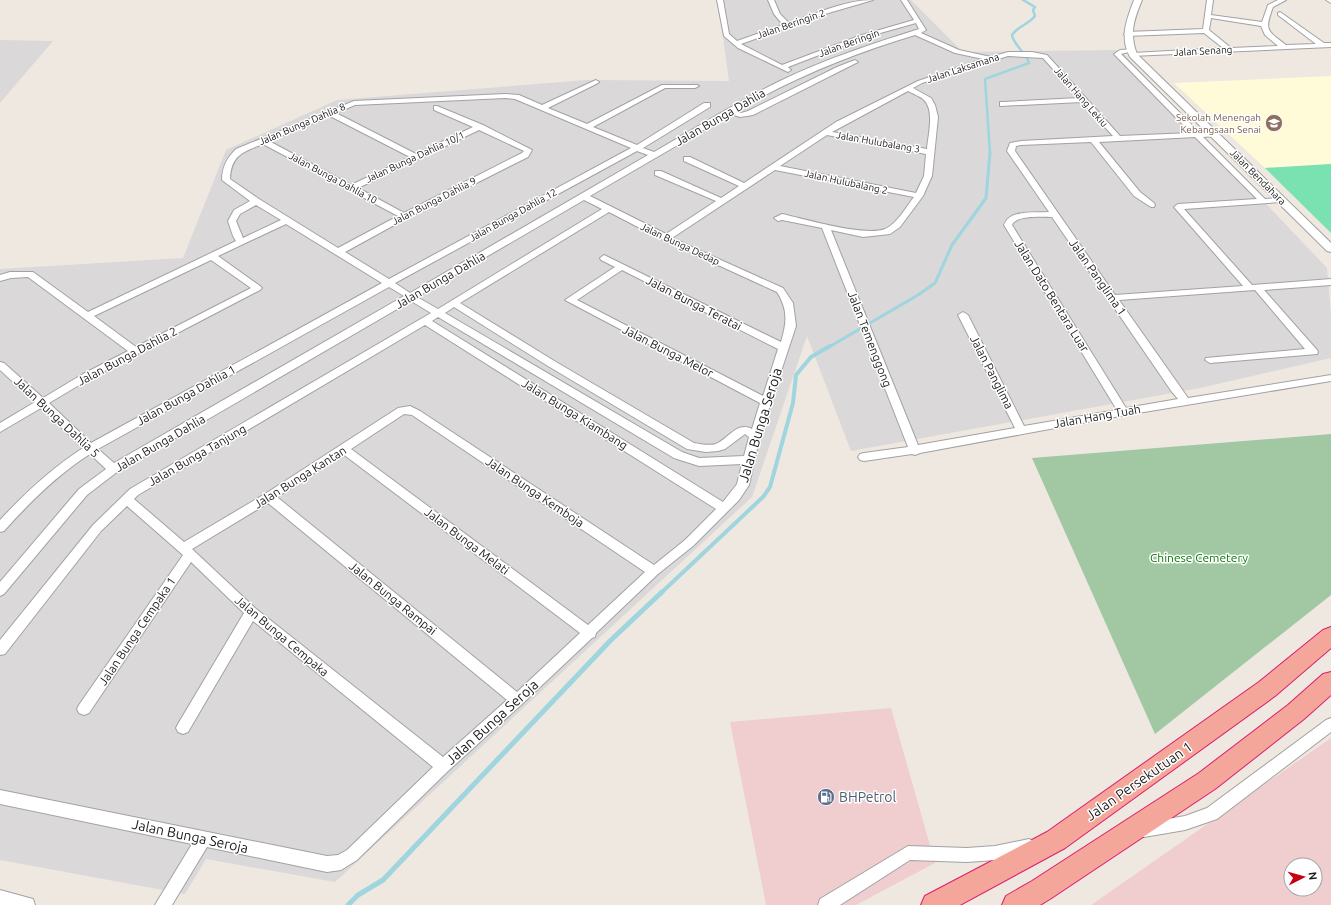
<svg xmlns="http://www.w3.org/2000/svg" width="1331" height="905" font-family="Ubuntu,sans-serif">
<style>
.residential{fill:#dad8d8}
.commercial{fill:#f0ced0;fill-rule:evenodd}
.education{fill:#fffbd8}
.cemetery{fill:#a1c7a3}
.pitch{fill:#7ae1b0}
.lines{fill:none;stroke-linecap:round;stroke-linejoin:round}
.stream-far3{stroke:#9ed5de;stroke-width:2.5}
.stream-far2{stroke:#9ed5de;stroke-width:3}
.stream-far1{stroke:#9ed5de;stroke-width:4}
.stream{stroke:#9ed5de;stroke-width:5}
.minor-casing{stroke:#a2a2a2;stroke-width:2}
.tertiary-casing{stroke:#a2a2a2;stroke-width:2}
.trunk-casing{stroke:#dd1c70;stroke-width:2}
.minor{fill:#fff;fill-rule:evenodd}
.tertiary{fill:#fff;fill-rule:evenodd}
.trunk{fill:#f4a69a;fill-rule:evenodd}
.labels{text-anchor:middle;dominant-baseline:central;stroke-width:3;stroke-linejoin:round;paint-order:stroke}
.far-street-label{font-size:10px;fill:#1b1b1b;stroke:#fff}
.far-education-label{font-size:10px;fill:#785e54;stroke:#fff;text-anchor:end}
.street-label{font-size:12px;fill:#1b1b1b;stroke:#fff}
.park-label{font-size:12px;fill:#087c07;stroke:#fff}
.near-street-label{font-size:14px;fill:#1b1b1b;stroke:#fff}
.near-service-label{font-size:14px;fill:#4e5e75;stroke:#fff;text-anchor:start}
</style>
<rect width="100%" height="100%" fill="#eee8e0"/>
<!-- residential -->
<path class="residential" d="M718 0H911L963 52 1120 50 1327 268 1331 314V358L1200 388 851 451 807 336 752 497 335 882 206 859 185 894 0 860V269L183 258 226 150 337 100 587 80 729 81Z
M0 40 53 41 0 103Z"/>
<!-- commercial -->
<path class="commercial" d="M891 708 935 863 856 905H766L730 722Z
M1331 738V905H1091ZM1291 865H1315V889H1291Z"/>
<!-- education -->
<path class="education" d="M1331 76V164L1265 168 1174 83Z"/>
<!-- cemetery -->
<path class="cemetery" d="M1331 434V595L1155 734 1032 458Z"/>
<!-- pitch -->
<path class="pitch" d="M1331 164V233L1265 168Z"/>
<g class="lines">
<!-- stream-far3 -->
<path class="stream-far3" d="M990 153 985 79 1029 63C1026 52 1014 46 1012 35 1018 26 1029 24 1035 16L1033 10 1035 7 1023 0"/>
<!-- stream-far2 -->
<path class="stream-far2" d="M829 347 918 295 935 283 952 245 986 198 990 152"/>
<!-- stream-far1 -->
<path class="stream-far1" d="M661 593 763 497 770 487 793 403 796 375 811 357 830 346"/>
<!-- stream -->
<path class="stream" d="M348 905 358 895 383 880 611 640 662 592"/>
<defs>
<path id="minor" d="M717 0H723L729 34 737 41 783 25 774 14 768 0H774L780 14 789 23C814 14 846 0 873 0L825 14 741 44 782 65 862 35 914 20 901 0H907L926 30 921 33 959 50 991 57 1008 52H1032L1047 55 1120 136 1191 133 1114 54 1120 50 1133 49V51L1121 54 1199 132H1217V136L1203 137 1265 199 1281 198 1285 200 1281 202 1184 209 1252 285 1331 279V285L1264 290 1317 350 1318 352 1317 354 1210 363 1205 360 1206 358 1305 349 1255 290 1119 300 1188 398 1331 375V381L1120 416 920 453 915 455 912 454 864 461 860 460 858 457 860 454 864 453 908 447 822 228 782 220 778 221 774 218 782 214C805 219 865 237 885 229 897 224 906 207 914 197L775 170 672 238 783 288 793 303 796 326 760 435 749 485 739 500 693 546 658 574 596 633 595 637 592 638 522 704 448 771 357 860 341 870 327 872 207 847 172 905H155L192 844 0 804V790L327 856 338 855 347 850 433 767 253 621 188 732 183 734 178 732 176 728 178 724 244 613 191 562 89 713 84 715 79 713 77 709 79 705 183 555 127 506 101 531 5 654 0 655V640L93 525 130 489 431 313 411 301 117 472 87 495 4 594 0 596V582L79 489 106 469 90 454C57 475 30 502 4 531L0 532V520C25 493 52 468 83 448L41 408 0 432V423L35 402 0 370V362L4 363 43 398 83 374 128 351 28 277 11 278 0 281V275L10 272H33L88 312 236 241 233 236 228 221 234 210 250 201 222 180C222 167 227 158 236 149L354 101 505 94 519 95 542 105 596 80 599 82 598 83 548 108 587 124 662 85H697L699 86 695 88H665L593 127 637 145 704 103H710V107L643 148 654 152C696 128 737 102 780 81 825 59 872 44 919 29L916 23 866 37 788 67 791 70 788 72 738 48 724 36ZM915 35 955 53 983 59 918 81 836 122 744 183 690 157H684V161L739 186 721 198 661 171H655V175L716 201 666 234 590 196 731 114 740 117 753 115 858 62 855 60 837 67 748 111 741 113 736 111C793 78 852 54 915 35ZM1008 56 1043 58 1079 98 1003 102H1000V106L1082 102 1113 136 1021 141 1010 143 1007 151 1049 212C1034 213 1010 209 1004 225L1117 410 1024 426 968 315 963 312 958 315 1015 428 918 445 831 230 863 237 890 234 900 227 923 196 932 176 938 117 935 105 931 98 913 88 922 83ZM908 91C913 94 920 96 924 100 935 111 928 135 927 149L832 132ZM505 98 515 99 631 148 389 279 345 252 407 218 528 157 532 150 483 125 437 106H434V110L473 127 416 154 336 113 355 105ZM330 116 410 157 351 185 269 141ZM479 130 524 151 522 153 404 213 358 188ZM827 135 926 154 924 176 916 193 780 166ZM1195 137 1257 199 1178 204 1174 207 1243 286 1115 295 1015 151 1016 146 1021 145 1091 142 1134 196 1151 207H1154L1155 205 1154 203 1140 192 1099 142ZM263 144 398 216 338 248 259 199 230 179C231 155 243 152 263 144ZM637 151 648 155 410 293 395 283ZM584 200 602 209 438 309 417 297ZM256 205 281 220 243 238 236 221 240 214ZM609 212 663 240 777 292C788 310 787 322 781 342L604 255 600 258 601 260 615 267 565 300 760 403 752 429C737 421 728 439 716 444 709 446 700 444 694 443L556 362 460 303ZM1052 217 1172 392 1178 399 1126 408 1012 225C1016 215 1042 217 1052 217ZM286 224 382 283 91 443 49 403 91 378 260 290 262 288 260 286 218 256ZM211 260 251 288 136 347 94 316ZM622 270 778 349 763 396 577 300ZM389 287 404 296 114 463 98 449ZM454 307 548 366 687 449 706 452 718 451 725 449 745 434 749 437 744 456 699 458 682 452 445 313ZM438 317 674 458 699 466 742 464 737 484 723 502 432 321ZM425 325 716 509 685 540 654 565 420 411 410 406 398 408 265 494 184 542 134 499 138 495ZM404 414 412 415 645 572 588 625 351 449ZM343 454 580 633 517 692 277 497ZM268 503 507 700 443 757 255 608 192 549Z
M1207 0H1213L1211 15 1262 22 1268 5 1278 0H1286L1273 7C1264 31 1267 30 1286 45L1316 44 1278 15V13L1280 12 1324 43H1331V47L1131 56 1130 55 1133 53 1223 48 1204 33 1127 36 1124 34 1127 32 1203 29ZM1211 18 1261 26 1265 35 1278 46 1231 48 1209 30Z
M1326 0H1331V3Z
M1331 718V732L1217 819 1185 830 1144 837 1139 835 1136 830 1139 825 1144 823 1185 816 1207 808 1326 720Z
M1029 839 1034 841 1037 846 1034 851 995 860 967 862 910 860 840 905H818L820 899 908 846 967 848 995 846Z
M0 890 33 899 35 905H0Z"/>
<path id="tertiary" d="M1134 0H1142C1134 19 1129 34 1137 54L1331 243V252L1327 251 1130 57C1119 37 1127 19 1134 0Z"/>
<path id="trunk" d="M1331 627V648L1275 696 1065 848 960 905H921L925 896 1047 832 1259 682 1323 630Z
M1331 672V695L1304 719 1215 789 1050 899 1040 905H1002L1006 896 1032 881 1199 773 1288 705 1323 674Z"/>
</defs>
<!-- minor casing -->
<use href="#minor" class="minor-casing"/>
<!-- tertiary casing -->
<use href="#tertiary" class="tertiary-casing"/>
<!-- trunk casing -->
<use href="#trunk" class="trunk-casing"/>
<!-- minor -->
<use href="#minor" class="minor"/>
<!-- tertiary -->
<use href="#tertiary" class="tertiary"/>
<!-- trunk -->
<use href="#trunk" class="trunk"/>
</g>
<!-- icons -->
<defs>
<symbol id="school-disc" viewBox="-11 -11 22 22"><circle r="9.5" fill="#8d6e63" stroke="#fff"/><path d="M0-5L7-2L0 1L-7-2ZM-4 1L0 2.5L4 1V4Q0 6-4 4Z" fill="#fff"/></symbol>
<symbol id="fuel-disc" viewBox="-11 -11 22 22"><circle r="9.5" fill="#5c6f8a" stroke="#fff"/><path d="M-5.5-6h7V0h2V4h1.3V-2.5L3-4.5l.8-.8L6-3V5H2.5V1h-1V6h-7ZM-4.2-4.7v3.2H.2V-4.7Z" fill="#fff"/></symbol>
</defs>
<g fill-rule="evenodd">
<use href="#school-disc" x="1264" y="113" width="20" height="20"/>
<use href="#fuel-disc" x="816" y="787" width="20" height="20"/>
</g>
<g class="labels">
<!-- far-street labels -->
<g class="far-street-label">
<text transform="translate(791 24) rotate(-19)">Jalan Beringin 2</text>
<text transform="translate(849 43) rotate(-20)">Jalan Beringin</text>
<text transform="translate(1203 51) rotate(-3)">Jalan Senang</text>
<text transform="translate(963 68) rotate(-18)">Jalan Laksamana</text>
<text transform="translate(1081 97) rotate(49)">Jalan Hang Lekiu</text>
<text transform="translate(302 124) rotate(-23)">Jalan Bunga Dahlia 8</text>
<text transform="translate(878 142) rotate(10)">Jalan Hulubalang 3</text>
<text transform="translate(415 157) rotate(-25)">Jalan Bunga Dahlia 10/1</text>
<text transform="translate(1258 177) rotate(45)">Jalan Bendahara</text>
<text transform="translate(333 178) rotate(28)">Jalan Bunga Dahlia 10</text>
<text transform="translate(846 182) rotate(12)">Jalan Hulubalang 2</text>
<text transform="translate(434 201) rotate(-27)">Jalan Bunga Dahlia 9</text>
<text transform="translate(513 215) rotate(-29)">Jalan Bunga Dahlia 12</text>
<text transform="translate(680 244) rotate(25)">Jalan Bunga Dedap</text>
</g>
<!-- far-education labels -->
<g class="far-education-label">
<text x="1261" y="117">Sekolah Menengah<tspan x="1261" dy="12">Kebangsaan Senai</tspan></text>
</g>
<!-- street labels -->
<g class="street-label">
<text transform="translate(720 117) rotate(-30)">Jalan Bunga Dahlia</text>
<text transform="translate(1098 277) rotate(55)">Jalan Panglima 1</text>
<text transform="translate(440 280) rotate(-30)">Jalan Bunga Dahlia</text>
<text transform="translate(1052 296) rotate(58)">Jalan Dato Bentara Luar</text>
<text transform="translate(694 303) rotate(27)">Jalan Bunga Teratai</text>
<text transform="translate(870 339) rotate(69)">Jalan Temenggong</text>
<text transform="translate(668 351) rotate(27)">Jalan Bunga Melor</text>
<text transform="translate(127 356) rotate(-28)">Jalan Bunga Dahlia 2</text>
<text transform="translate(992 372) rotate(63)">Jalan Panglima</text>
<text transform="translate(186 395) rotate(-29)">Jalan Bunga Dahlia 1</text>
<text transform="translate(575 414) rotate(32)">Jalan Bunga Kiambang</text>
<text transform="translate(1097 416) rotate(-10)">Jalan Hang Tuah</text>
<text transform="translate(57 417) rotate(43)">Jalan Bunga Dahlia 5</text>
<text transform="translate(160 443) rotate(-30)">Jalan Bunga Dahlia</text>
<text transform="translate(197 455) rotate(-30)">Jalan Bunga Tanjung</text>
<text transform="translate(300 477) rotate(-32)">Jalan Bunga Kantan</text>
<text transform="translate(535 492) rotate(34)">Jalan Bunga Kemboja</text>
<text transform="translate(467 541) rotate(37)">Jalan Bunga Melati</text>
<text transform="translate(393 598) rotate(39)">Jalan Bunga Rampai</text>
<text transform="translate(137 631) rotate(-56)">Jalan Bunga Cempaka 1</text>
<text transform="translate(282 636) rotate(40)">Jalan Bunga Cempaka</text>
</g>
<!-- park labels -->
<g class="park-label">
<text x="1199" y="557">Chinese Cemetery</text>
</g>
<!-- near-street labels -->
<g class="near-street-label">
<text transform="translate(760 425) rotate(-73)">Jalan Bunga Seroja</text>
<text transform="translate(492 722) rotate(-42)">Jalan Bunga Seroja</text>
<text transform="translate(1139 781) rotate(-35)">Jalan Persekutuan 1</text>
<text transform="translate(190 836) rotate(12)">Jalan Bunga Seroja</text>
</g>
<!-- near-service labels -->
<g class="near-service-label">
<text x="839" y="797">BHPetrol</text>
</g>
</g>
<!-- north arrow -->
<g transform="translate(1303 877) rotate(84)"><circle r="19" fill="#ffffff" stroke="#a4a4a4"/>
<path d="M0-3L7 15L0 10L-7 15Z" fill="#c70012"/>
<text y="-6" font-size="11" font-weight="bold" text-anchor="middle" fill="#1b1b1b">N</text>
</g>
</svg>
